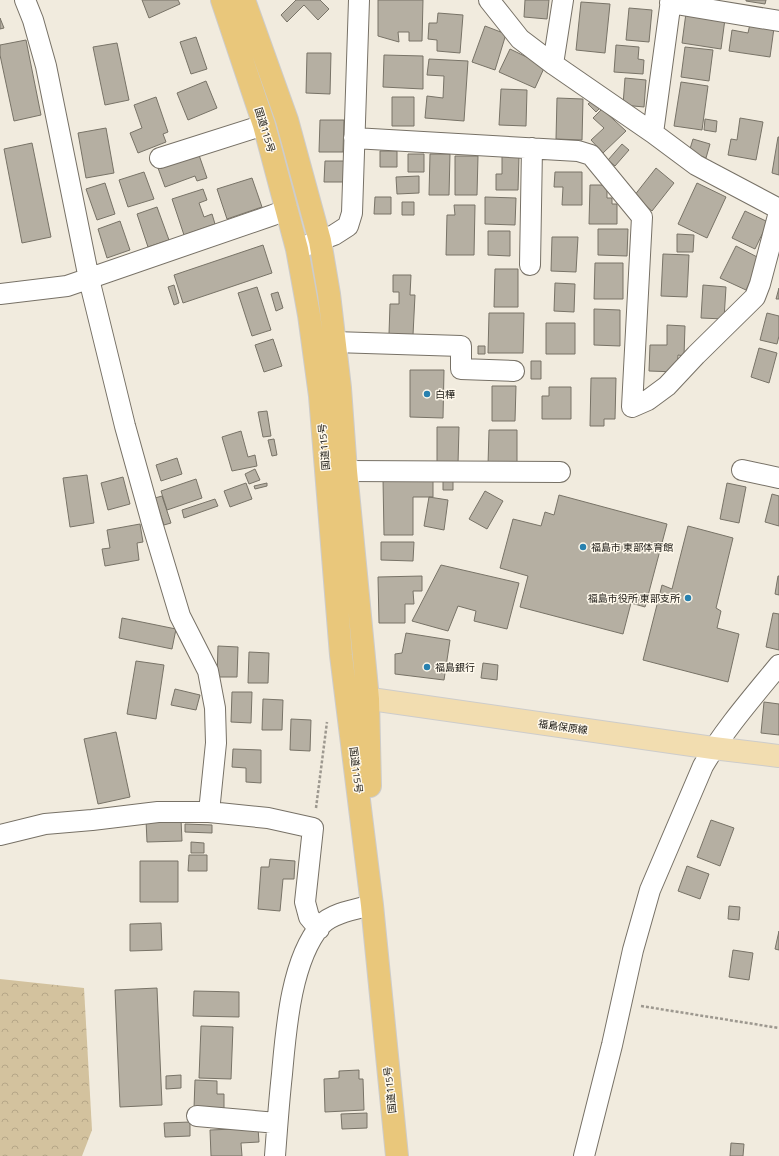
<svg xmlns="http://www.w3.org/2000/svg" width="779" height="1156" font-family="'Titillium Web','Noto Sans JP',sans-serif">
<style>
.forest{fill:url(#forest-crowns)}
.building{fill:#b5afa2;stroke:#787367}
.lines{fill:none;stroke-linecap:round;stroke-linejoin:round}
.minor-casing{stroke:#777166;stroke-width:22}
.major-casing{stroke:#cdcccb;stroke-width:24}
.highway-casing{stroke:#cdcccb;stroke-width:24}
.path{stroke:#9d988f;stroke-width:2.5;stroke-dasharray:3 2;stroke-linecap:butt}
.minor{stroke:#fff;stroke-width:20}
.major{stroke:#f2ddb0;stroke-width:22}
.highway{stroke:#e9c77b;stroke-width:22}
.poi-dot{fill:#2881af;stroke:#fef8eb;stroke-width:1.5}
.labels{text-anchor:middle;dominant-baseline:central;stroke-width:3;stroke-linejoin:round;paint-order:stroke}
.street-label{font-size:10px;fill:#1a1813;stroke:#fef8eb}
.poi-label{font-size:10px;fill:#1a1813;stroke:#fef8eb;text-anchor:start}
</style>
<defs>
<pattern id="forest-crowns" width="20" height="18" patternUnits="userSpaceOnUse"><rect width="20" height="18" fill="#d3c29e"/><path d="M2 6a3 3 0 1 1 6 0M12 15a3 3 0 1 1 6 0" fill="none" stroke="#b5a687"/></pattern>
</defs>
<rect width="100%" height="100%" fill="#f1ebde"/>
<!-- forest -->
<path class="forest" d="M0 979 84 988 92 1130 82 1156H0Z"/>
<!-- building -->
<path class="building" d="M142 0H178L180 4 149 18Z
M296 0H320L329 9 318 20 304 5 287 22 281 15Z
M378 0H423L422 41H409V32H398L399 42 378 36Z
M525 0H549L547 19 524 17Z
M746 0H766L765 4 746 1Z
M581 2 610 4 605 53 576 50Z
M629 8 652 10 649 42 626 40Z
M438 13 463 15 460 53 437 51V40L428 39 429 23H437Z
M686 13 725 19 721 49 682 43Z
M0 18 4 28 0 29Z
M750 24 774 28 770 57 729 51 732 30 748 33Z
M485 26 506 34 495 70 472 62Z
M196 37 207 69 191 74 180 42Z
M26 40 41 115 14 121 0 55V45Z
M117 43 129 100 105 105 93 47Z
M616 45 639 47 638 59 644 60 643 74 614 72Z
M685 47 713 50 709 81 681 77Z
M510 49 545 66 535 88 499 72Z
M307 53H331L330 94 306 93Z
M384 55 423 56V89L383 87Z
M429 59 468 61 464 121 425 118 427 96 443 98 444 76 427 75Z
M625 78 646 80 644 107 623 105Z
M206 81 217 108 188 120 177 93Z
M681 82 708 86 702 130 674 126Z
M501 89 527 90 526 126 499 125Z
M156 97 168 132 163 134 166 142 138 153 130 133 142 128 134 105Z
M392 97H414V126H392Z
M557 98 583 99 582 140 556 139Z
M594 99 601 107 596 112 588 104Z
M602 109 626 131 603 153 591 140 604 128 593 118Z
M740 118 763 122 756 160 728 155 731 139 737 140Z
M705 119 717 121 716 132 704 130Z
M320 120H344L343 152H319Z
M106 128 114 173 86 178 78 133Z
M778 137H779V175L772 173Z
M693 139 710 144 706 158 689 152Z
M32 143 51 237 22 243 4 149Z
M622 144 629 150 615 166 608 160Z
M380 151H397V167H380Z
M408 154H424V172H408Z
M430 154H450L449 195H429Z
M199 155 207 178 197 181 195 176 165 187 158 168Z
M455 156H478L477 195H455Z
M502 156H519L518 190H496V174H502Z
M325 161H345L344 182H324Z
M656 168 674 183 652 211 634 196Z
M144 172 154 199 128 207 119 180Z
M555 172H582V205H562L563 187H554Z
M419 176V193L397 194 396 177Z
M252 178 262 207 227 219 217 189Z
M105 183 115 214 97 220 86 189Z
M697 183 726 197 707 238 678 224Z
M590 185H607V198H612V204H617V224H589Z
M203 189 207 200 199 203 204 217 212 214 215 224 184 235 172 199Z
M375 197H391V214H374Z
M485 197 516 198 515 225 485 224Z
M402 202H414V215H402Z
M454 205H475L474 255H446L447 215H455Z
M157 207 169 240 148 247 137 214Z
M745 211 768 222 755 249 732 238Z
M120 221 130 250 107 258 98 229Z
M598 229H628L627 256 598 255Z
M488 231H510V256L488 255Z
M677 234 694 235 693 252H677Z
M552 237H578L576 272 551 271Z
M263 245 272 273 183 303 174 275Z
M736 246 761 259 746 290 720 278Z
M663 254 689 255 687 297 661 296Z
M595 263H623V299H594Z
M495 269H518V307H494Z
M393 275H411L410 295H415L413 335 389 334 390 304H399V292H393Z
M555 283 575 284 574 312 554 311Z
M174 285 179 303 174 305 168 287Z
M703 285 726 287 724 319 701 318Z
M257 287 271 330 252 336 238 293Z
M779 288V299H776Z
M278 292 283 308 276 311 271 294Z
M594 309 620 310V346L594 345Z
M489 313H524L523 353H488Z
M767 313 779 316V336L777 344 760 340Z
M546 323H575V354H546Z
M667 325 685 326 684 356 678 355 677 372 649 371 650 345H667Z
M273 339 282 366 264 372 255 345Z
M478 346H485V354H478Z
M759 348 777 353 769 383 751 377Z
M531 361H541V379H531Z
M410 370H444L443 418 410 417Z
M591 378H616L615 419H604V426H590Z
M492 386H516L515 421H492Z
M549 387H571V419H542V396H549Z
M267 411 271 436 263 437 258 412Z
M437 427H459L458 464H437Z
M489 430H517V465H488Z
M241 431 248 457 255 455 257 466 232 471 222 437Z
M274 439 277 455 272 456 268 440Z
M177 458 182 474 161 481 156 465Z
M255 469 260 480 249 484 245 474Z
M87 475 94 523 70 527 63 478Z
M123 477 130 504 108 510 101 483Z
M433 478V497H413V535H384L383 479Z
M443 478H453V490H443Z
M196 479 202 498 167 510 161 491Z
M246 483 252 499 230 507 224 491Z
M267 483V486L255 489 254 486Z
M727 483 746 487 739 523 720 519Z
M485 491 503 501 487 529 469 519Z
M772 494 779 496V526L765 522Z
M559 495 667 524 645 607 631 603 623 634 520 607 528 576 500 568 513 519 541 526 545 512 554 515Z
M162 496 171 523 164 525 155 498Z
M429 497 448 500 444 530 424 526Z
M215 499 218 506 184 518 182 510Z
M140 524 143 542 137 543 139 560 105 566 102 549 110 548 107 530Z
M688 526 733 538 716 608 721 611 717 628 739 634 728 682 643 660 662 585 672 589Z
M381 542H414L413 561 381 560Z
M441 565 519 583 507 629 474 621 476 611 458 606 448 631 412 621Z
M422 576V591H413L414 604H405V623H379L378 577Z
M778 576H779V595L775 594Z
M773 613 779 614V650L766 647Z
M122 618 176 629 172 649 119 638Z
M406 633 450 640 444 680 395 674V654L402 653Z
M218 646 238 647 237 677H217Z
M249 652 269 653 268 683H248Z
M136 661 164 665 156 719 127 714Z
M483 663 498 665 497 680 481 678Z
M175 689 200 695 196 710 171 705Z
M232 692H252L251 723 231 722Z
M263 699 283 700 282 730H262Z
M764 702 779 704V735L761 733Z
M291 719 311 720 310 751 290 750Z
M116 732 130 797 98 804 84 739Z
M233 749 261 750V783L246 782V768L232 767Z
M181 819 182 841 147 842 146 820Z
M711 820 734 828 720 866 697 857Z
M185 824 212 825V833L185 832Z
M191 842 204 843V853H191Z
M189 855H207V871H188Z
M270 859 295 861 294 879H283L280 911 258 909 261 867H269Z
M140 861H178V902H140Z
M687 866 709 874 700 899 678 891Z
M729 906 740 907 739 920 728 919Z
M161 923 162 950 130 951V924Z
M779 931V950L775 949Z
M733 950 753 953 749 980 729 977Z
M157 988 162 1105 120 1107 115 990Z
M194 991 239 992V1017L193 1016Z
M201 1026 233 1027 231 1079 199 1078Z
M359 1070V1079H363L364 1110 325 1112 324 1079 339 1078V1071Z
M181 1075V1088L166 1089V1076Z
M195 1080 217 1081V1094H224V1109L194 1108Z
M367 1113V1128L342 1129 341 1114Z
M190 1122V1136L165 1137 164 1123Z
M258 1128 259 1142 241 1143 242 1156H211L210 1130Z
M731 1143 744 1144 743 1156H730Z"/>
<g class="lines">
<defs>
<path id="minor" d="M25 0 33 20 46 66 89 279 125 426 152 523 180 616 208 671 215 708 216 743 209 812
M489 0 520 39 553 64 653 133 696 165 779 209
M670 3 779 21
M553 64 563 0
M653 133 671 0
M354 138 578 151 591 155 642 217 632 407 648 400 667 386 696 355 755 297 760 284 779 212
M160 158 264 125
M297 249 334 235 348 226 352 213 359 0
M530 265 532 148
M0 294 67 286 273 215 287 209
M334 342 461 346V369L514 371
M742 470 779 478
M346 471 560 472
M0 835 45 824 92 820 158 812H209L268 818 313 828 305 902 309 917 319 929
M197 1116 277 1123
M275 1156C277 1129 279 1101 282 1074 286 1029 291 960 321 925 332 913 357 909 372 905
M584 1156 612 1045 633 950 650 890 703 766C724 730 752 698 779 665"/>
<path id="major" d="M350 696 713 748 779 756"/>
<path id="highway" d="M222 0 264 125 297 249 309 315 320 396 341 655 372 905 397 1156
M244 0 287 120 320 241 329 294 340 388 346 471 368 699 370 786"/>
</defs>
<!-- minor casing -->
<use href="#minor" class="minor-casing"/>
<!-- major casing -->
<use href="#major" class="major-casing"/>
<!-- highway casing -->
<use href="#highway" class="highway-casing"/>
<!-- path -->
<path class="path" d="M316 808 327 722
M641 1006 779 1028"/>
<!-- minor -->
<use href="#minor" class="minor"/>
<!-- major -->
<use href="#major" class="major"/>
<!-- highway -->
<use href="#highway" class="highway"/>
</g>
<!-- markers -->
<g class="poi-dot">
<circle cx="427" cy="394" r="4"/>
<circle cx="583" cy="547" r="4"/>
<circle cx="688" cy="598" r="4"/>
<circle cx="427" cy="667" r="4"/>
</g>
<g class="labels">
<!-- street labels -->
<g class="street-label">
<text transform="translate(265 130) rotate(73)">国道115号</text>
<text transform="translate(324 447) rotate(-95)">国道115号</text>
<text transform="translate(563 727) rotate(8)">福島保原線</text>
<text transform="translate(356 770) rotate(83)">国道115号</text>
<text transform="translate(390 1090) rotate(-96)">国道115号</text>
</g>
<!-- poi labels -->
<g class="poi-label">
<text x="435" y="394">白樺</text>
<text x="591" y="547">福島市 東部体育館</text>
<text x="680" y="598" text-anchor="end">福島市役所 東部支所</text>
<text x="435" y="667">福島銀行</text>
</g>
</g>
</svg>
